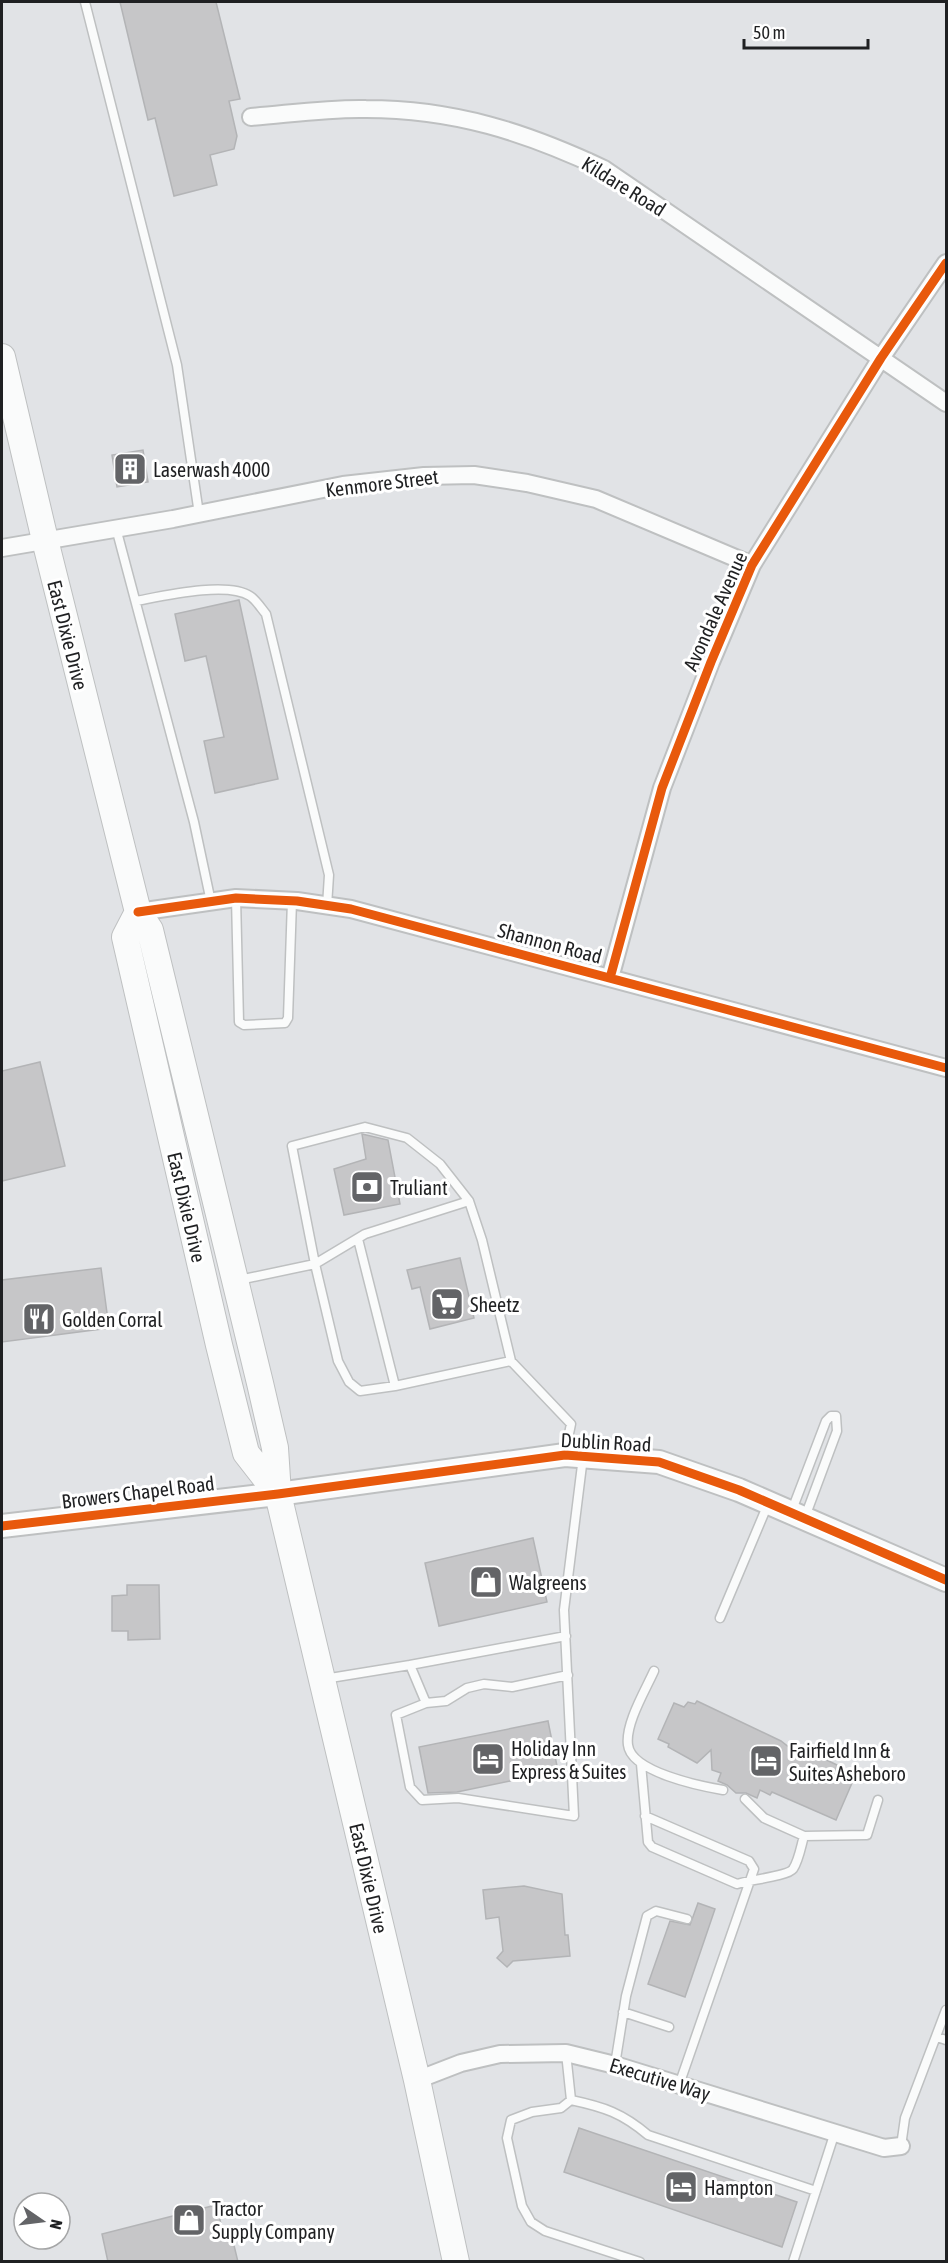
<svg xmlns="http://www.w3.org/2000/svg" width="948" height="2263" font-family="'Asap Condensed',sans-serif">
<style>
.building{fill:#c6c6c8;stroke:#b3b4b6;stroke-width:1.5}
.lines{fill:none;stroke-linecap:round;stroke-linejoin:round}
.lane-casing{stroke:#bec0c1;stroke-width:11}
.street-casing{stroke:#bec0c1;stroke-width:20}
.secondary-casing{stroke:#bec0c1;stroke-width:26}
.primary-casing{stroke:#bec0c1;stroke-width:28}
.lane{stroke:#fafbfb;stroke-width:8}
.street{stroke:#fafbfb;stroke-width:16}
.secondary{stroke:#fafbfb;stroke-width:22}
.primary{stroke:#fafbfb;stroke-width:26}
.cycleway-casing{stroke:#fff;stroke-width:13}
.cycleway{stroke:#e8590c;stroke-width:9}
.labels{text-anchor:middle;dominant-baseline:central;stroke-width:6;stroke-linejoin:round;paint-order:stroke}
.street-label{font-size:20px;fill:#1f2022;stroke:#fff}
.poi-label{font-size:20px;fill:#1f2022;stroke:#fff;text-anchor:start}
</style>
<rect width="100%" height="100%" fill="#e1e3e6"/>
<!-- building -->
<path class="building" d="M120 2H216L240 99 229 101 237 136 234 149 210 155 217 185 174 196 155 118 148 120Z
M143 450 148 482 117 487 112 455Z
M239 600 278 779 215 793 204 741 224 737 206 656 185 661 175 614Z
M40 1062 65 1166 2 1181V1071Z
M362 1134 388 1140 400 1204 344 1215 334 1169 366 1159Z
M460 1258 474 1318 430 1329 420 1287 412 1289 407 1270Z
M101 1268 109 1328 2 1342V1280Z
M533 1538 547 1602 439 1626 425 1563Z
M127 1585H159L160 1639 128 1640V1631H112V1596L127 1595Z
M697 1701 781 1741 790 1748 812 1757 814 1754 837 1765 836 1770 843 1773 842 1777 852 1783 836 1820 772 1792 770 1795 760 1790 757 1798 746 1793H736L727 1785 718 1781 721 1773 712 1770 711 1750 697 1763 668 1747 669 1744 658 1739 674 1703 684 1707 688 1702 695 1704Z
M548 1721 558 1771 457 1792 428 1793 419 1747Z
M524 1886 562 1894 565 1935H568L570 1956 513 1961 507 1967 497 1958 503 1951 499 1917 486 1919 483 1890Z
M698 1903 715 1909 685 1997 648 1984 670 1921 690 1925Z
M579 2128 797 2202 782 2247 564 2172Z
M216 2205 225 2239 232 2237 238 2262H108L102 2234Z"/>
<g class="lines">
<defs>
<path id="lane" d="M85 2 177 365 199 514
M116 528 194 822 211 902
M136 601C163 596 227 581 250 596 256 600 261 608 266 614L329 875 327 906
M236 898 239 1022 244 1025 285 1023 288 1018 292 901
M365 1127 407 1138 440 1164 469 1201 482 1240 511 1361 395 1386 360 1391 349 1382 338 1361 315 1264 292 1146Z
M358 1239 395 1386
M239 1280 315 1264 365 1234 469 1201
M511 1361 571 1424 565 1453
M792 1510 826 1421 831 1416H836L837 1431 805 1517
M720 1618 768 1504
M410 1665 566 1636
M654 1671C645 1691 625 1724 628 1745 631 1772 700 1786 723 1790
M324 1679 410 1665 426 1703 396 1715 410 1787 422 1800 458 1798 574 1816 564 1610 583 1457
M426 1703 446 1701 467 1688 484 1684 512 1687 568 1675
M641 1764 648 1842 652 1847 737 1884C749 1880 788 1876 793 1869 799 1860 801 1846 804 1836
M745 1799 764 1818 804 1836 867 1835 878 1800
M645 1816 749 1861 754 1869 679 2085
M623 2012 669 2027
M937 2037 946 2040
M566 2053 571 2100 561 2108 532 2112 511 2120 507 2138 522 2206 531 2222 545 2231 640 2262
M615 2065 626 1996 647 1916 656 1911 687 1919
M571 2100C604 2107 622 2113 648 2135L816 2191
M901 2146 905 2118 946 2010
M793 2262 835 2132"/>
<path id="street" d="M251 117C289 114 328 108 366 109 454 109 525 132 604 169L946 403
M2 548 173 519 343 485 424 476 474 475 527 483 596 499 752 565
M138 912 236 898 297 901 351 909 946 1068
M610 978 662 788 711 662 752 565 881 358 946 263
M417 2080 461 2063 500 2054 566 2053 615 2065 884 2148 901 2146"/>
<path id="secondary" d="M2 1526 278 1494 565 1455 659 1462 739 1490 946 1580"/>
<path id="primary" d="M2 357 45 540 138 912 150 930 260 1383 275 1448 278 1494 417 2080 456 2262
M138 912 125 937 219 1345 246 1453 278 1494"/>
</defs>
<!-- lane casing -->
<use href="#lane" class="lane-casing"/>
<!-- street casing -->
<use href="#street" class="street-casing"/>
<!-- secondary casing -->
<use href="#secondary" class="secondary-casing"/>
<!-- primary casing -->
<use href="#primary" class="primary-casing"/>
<!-- lane -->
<use href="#lane" class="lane"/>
<!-- street -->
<use href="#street" class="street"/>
<!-- secondary -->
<use href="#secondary" class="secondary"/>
<!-- primary -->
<use href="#primary" class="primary"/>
<defs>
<path id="cycleway" d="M138 912 236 898 297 901 351 909 946 1068
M610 978 662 788 711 662 752 565 881 358 946 263
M2 1526 278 1494 565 1455 659 1462 739 1490 946 1580"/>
</defs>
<!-- cycleway casing -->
<use href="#cycleway" class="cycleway-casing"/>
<!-- cycleway -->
<use href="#cycleway" class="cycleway"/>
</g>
<!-- icons -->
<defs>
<symbol id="building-square" viewBox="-11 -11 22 22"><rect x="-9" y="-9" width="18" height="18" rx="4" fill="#636467" stroke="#fff"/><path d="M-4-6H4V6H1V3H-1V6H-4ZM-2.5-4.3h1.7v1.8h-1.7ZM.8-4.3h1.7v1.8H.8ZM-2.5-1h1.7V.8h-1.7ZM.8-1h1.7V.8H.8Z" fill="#fff"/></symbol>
<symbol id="bank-square" viewBox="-11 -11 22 22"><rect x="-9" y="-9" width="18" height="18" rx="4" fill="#636467" stroke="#fff"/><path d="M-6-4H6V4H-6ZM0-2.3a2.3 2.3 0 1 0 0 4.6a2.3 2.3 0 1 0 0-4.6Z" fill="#fff"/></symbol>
<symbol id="supermarket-square" viewBox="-11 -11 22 22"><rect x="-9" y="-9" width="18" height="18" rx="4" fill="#636467" stroke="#fff"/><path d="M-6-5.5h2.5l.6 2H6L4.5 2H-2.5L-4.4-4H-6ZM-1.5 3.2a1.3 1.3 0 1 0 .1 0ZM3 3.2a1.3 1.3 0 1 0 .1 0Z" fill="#fff"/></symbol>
<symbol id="restaurant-square" viewBox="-11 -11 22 22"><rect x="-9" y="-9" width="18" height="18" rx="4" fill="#636467" stroke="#fff"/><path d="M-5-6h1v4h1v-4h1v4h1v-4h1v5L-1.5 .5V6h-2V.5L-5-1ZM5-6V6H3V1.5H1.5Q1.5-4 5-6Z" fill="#fff"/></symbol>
<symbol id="shop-square" viewBox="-11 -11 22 22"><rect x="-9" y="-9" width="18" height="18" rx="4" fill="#636467" stroke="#fff"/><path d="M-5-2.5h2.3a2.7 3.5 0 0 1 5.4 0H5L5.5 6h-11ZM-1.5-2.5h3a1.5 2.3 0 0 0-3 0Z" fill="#fff"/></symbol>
<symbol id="hotel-square" viewBox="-11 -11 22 22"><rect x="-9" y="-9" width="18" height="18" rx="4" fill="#636467" stroke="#fff"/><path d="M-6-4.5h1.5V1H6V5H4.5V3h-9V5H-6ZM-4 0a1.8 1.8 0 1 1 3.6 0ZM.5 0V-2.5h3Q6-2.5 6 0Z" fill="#fff"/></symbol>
</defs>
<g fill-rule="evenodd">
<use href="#building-square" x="111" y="450" width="38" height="38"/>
<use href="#bank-square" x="348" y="1168" width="38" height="38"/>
<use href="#supermarket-square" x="428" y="1285" width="38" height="38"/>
<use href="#restaurant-square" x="20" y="1300" width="38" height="38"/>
<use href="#shop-square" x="467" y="1563" width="38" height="38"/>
<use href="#hotel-square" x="469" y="1740" width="38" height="38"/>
<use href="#hotel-square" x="747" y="1742" width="38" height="38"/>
<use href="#hotel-square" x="662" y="2168" width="38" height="38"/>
<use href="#shop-square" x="170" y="2201" width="38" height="38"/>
</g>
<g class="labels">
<!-- street labels -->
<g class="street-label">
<text transform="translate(624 186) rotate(32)">Kildare Road</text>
<text transform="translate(382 483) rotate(-7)">Kenmore Street</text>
<text transform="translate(715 611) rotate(-66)">Avondale Avenue</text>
<text transform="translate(68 635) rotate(76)">East Dixie Drive</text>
<text transform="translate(550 943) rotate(15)">Shannon Road</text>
<text transform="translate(187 1207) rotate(77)">East Dixie Drive</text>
<text transform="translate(606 1442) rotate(3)">Dublin Road</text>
<text transform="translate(138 1492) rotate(-7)">Browers Chapel Road</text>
<text transform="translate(369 1878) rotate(77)">East Dixie Drive</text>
<text transform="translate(660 2079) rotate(17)">Executive Way</text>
</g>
<!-- poi labels -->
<g class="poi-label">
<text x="153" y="469">Laserwash 4000</text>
<text x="390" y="1187">Truliant</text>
<text x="470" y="1304">Sheetz</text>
<text x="62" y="1319">Golden Corral</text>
<text x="509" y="1582">Walgreens</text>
<text x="511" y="1748">Holiday Inn<tspan x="511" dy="23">Express &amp; Suites</tspan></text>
<text x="789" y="1750">Fairfield Inn &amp;<tspan x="789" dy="23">Suites Asheboro</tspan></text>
<text x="704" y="2187">Hampton</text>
<text x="212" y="2208">Tractor<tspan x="212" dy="23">Supply Company</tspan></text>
</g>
</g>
<!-- border -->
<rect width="948" height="2263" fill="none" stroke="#1f2022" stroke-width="6"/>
<!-- north arrow -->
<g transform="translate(42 2221) rotate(104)"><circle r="28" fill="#ffffff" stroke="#a5a6a7" stroke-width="1.5"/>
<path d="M0-4.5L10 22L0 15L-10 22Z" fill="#636467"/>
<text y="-9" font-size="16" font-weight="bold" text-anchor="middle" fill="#1f2022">N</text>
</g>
<!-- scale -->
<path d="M744 39v9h124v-9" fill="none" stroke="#1f2022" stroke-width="3"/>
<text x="753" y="39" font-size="18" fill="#1f2022" stroke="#ffffff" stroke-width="4.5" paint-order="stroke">50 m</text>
</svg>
